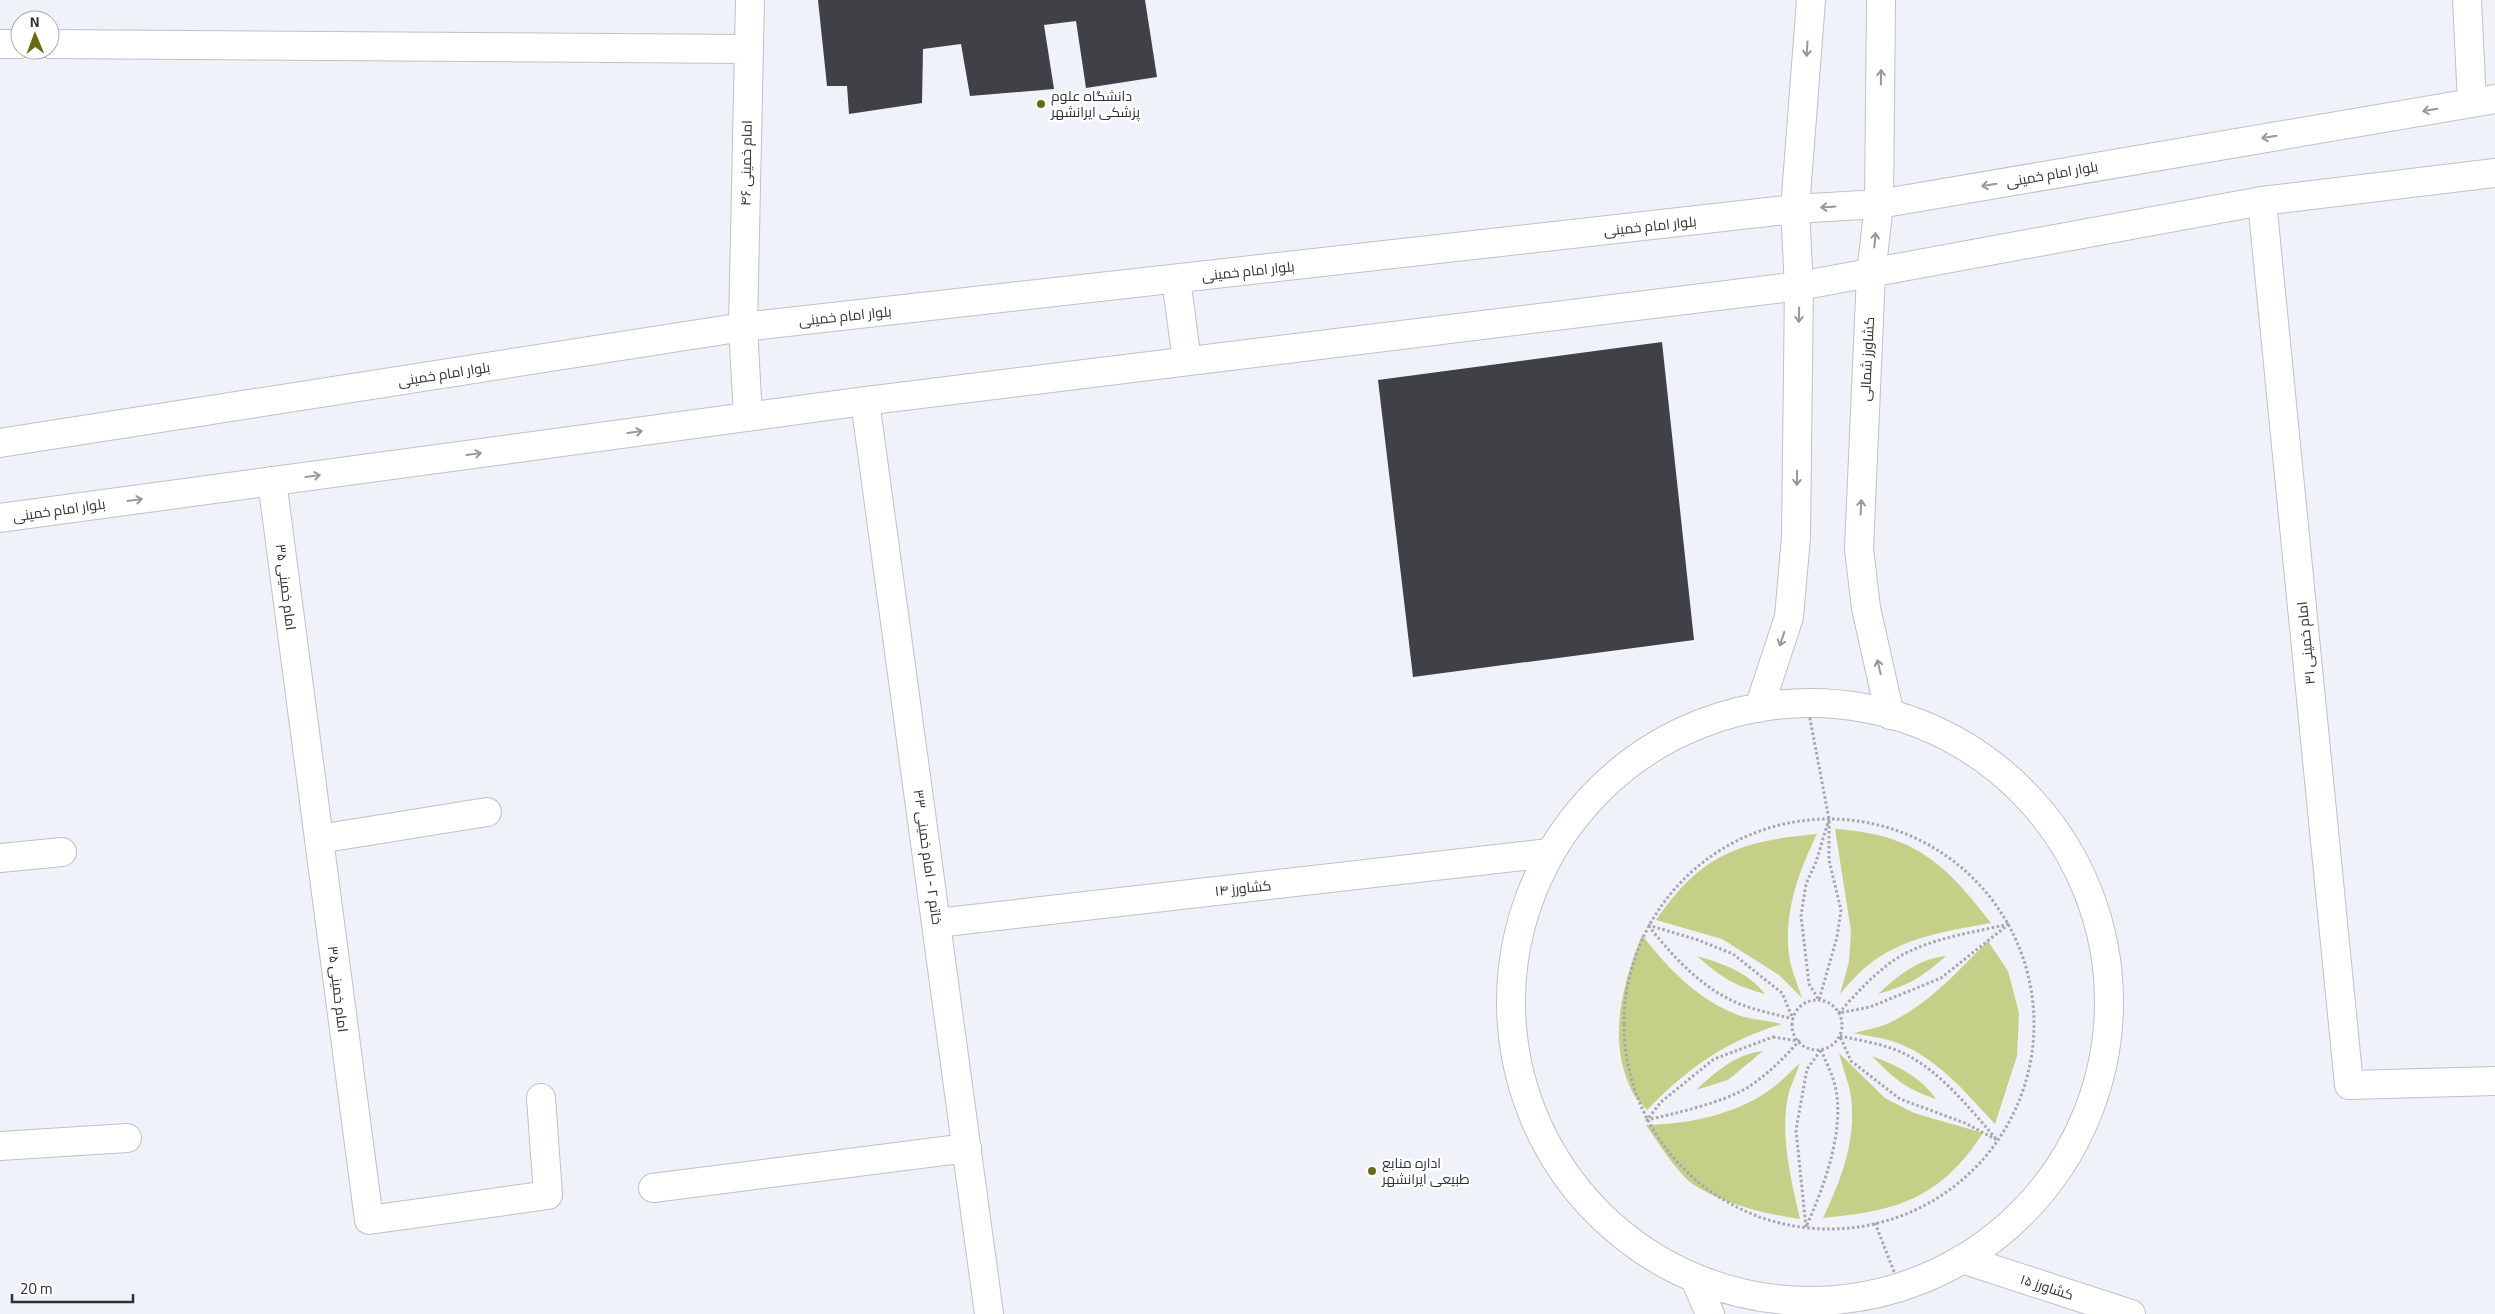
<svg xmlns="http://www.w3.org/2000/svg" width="2495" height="1314" font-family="Georgia,Cairo,serif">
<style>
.green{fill:#c6cf88}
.building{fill:#3f4147}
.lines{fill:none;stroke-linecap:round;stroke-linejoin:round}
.minor-casing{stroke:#bfc1c8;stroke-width:30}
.major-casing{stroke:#bfc1c8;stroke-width:30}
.path{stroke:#a6a7ad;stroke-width:3;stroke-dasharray:2.5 2.5;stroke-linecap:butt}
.minor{stroke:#fff;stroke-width:28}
.major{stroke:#fff;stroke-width:28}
.oneway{stroke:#979899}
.poi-dot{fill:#656c12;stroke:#fff;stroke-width:2}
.labels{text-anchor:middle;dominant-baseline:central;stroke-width:5;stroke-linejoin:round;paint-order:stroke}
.poi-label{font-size:14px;fill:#2f3033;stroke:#fff;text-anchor:start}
.street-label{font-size:14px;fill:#2f3033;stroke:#fff}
</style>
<rect width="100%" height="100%" fill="#f0f2fa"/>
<!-- green -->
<path class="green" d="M1835 829C1914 834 1945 863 1991 923 1947 931 1902 937 1867 966 1857 974 1848 985 1840 994L1849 962 1851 931Z
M1817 834C1798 873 1782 917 1790 961 1793 974 1798 986 1802 998L1779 975 1722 939 1656 920C1701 854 1740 841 1817 834Z
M1642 935C1669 970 1701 1003 1744 1017 1756 1020 1770 1021 1782 1024 1727 1040 1687 1069 1647 1110 1642 1104 1634 1097 1631 1089 1607 1038 1623 984 1642 935Z
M1988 941 2008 971 2019 1013 2017 1056 1995 1124C1965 1092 1935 1055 1892 1041 1880 1037 1866 1036 1854 1033 1865 1030 1877 1028 1887 1024 1928 1005 1957 972 1988 941Z
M1697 956C1724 964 1748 972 1765 994 1733 985 1722 978 1697 956Z
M1946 956C1921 978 1909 985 1878 994 1898 976 1917 959 1946 956Z
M1763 1051 1728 1080 1696 1090C1716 1072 1735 1054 1763 1051Z
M1839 1053 1885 1098 1914 1113 1983 1133C1940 1199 1897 1211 1823 1218 1842 1178 1858 1136 1850 1091 1847 1078 1842 1066 1839 1053Z
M1872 1056C1898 1066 1920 1076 1936 1099 1906 1089 1894 1079 1872 1056Z
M1800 1063C1797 1073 1792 1082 1789 1092 1779 1132 1791 1180 1800 1219 1764 1214 1724 1204 1694 1185 1678 1174 1657 1141 1646 1125 1689 1124 1735 1115 1771 1089 1781 1082 1791 1071 1800 1063Z"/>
<!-- building -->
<path class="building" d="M818 0H1145L1157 77 1086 88 1076 21 1044 25 1054 89 970 96 961 44 923 49 922 103 849 114 847 86H827Z
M1662 342 1694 640 1413 677 1378 380Z"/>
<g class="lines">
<defs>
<path id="minor" d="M2467 0 2472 102
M0 44H20
M50 44 749 49
M2262 201 2349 1085 2495 1081
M743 327 750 0
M865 401 989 1314
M272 481 369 1220 548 1195 541 1098
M319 839 487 812
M0 858 62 852
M937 923 1549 853
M0 1146 127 1138
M653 1188 967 1148
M1962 1259 2131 1314"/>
<path id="major" d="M1881 0 1879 204 1871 274 1859 549 1866 608 1890 715
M1176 279 1187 361
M743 327 748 417
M0 443 743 327 1795 209 1879 204 2495 99
M0 518 865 401 1799 286 2262 201 2495 173
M1511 1002a299 299 0 1 1 598 0a299 299 0 1 1-598 0Z
M1759 708 1789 617 1796 537 1799 286 1795 209 1811 0
M1695 1279 1710 1314"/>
</defs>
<!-- minor casing -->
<use href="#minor" class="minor-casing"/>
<!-- major casing -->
<use href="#major" class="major-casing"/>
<!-- path -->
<path class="path" d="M1807 703 1829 819V860L1841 910 1837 937 1819 1000 1809 984 1801 916 1806 884 1816 862 1829 819
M1624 1024a205 205 0 1 1 410 0a205 205 0 1 1-410 0Z
M2009 924 1941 978 1870 1007 1839 1013C1857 992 1883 964 1908 952 1939 937 1975 932 2009 924Z
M1648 925 1698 940 1733 954 1782 993 1793 1019C1771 1013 1747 1009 1727 998 1696 982 1669 952 1648 925Z
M1792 1025a25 25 0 1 1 50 0a25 25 0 1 1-50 0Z
M1840 1036C1862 1041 1886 1044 1907 1055 1943 1074 1971 1110 1997 1140L1965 1123 1900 1099 1851 1061Z
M1773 1037 1799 1041C1784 1058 1769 1073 1750 1086 1726 1102 1676 1113 1647 1120L1661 1102 1714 1059Z
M1821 1050C1825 1060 1831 1071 1834 1082 1847 1126 1824 1187 1806 1227L1796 1130 1807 1069Z
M1875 1223 1900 1287"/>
<!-- minor -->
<use href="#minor" class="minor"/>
<!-- major -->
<use href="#major" class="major"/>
</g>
<!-- one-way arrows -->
<defs><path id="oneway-shaft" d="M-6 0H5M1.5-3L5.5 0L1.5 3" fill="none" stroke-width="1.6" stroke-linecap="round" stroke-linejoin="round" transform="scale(1.25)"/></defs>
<g class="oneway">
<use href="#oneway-shaft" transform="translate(1807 49) rotate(94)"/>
<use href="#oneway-shaft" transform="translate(1881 77) rotate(-89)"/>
<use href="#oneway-shaft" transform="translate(2430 110) rotate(170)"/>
<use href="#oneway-shaft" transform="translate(2269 137) rotate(170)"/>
<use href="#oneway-shaft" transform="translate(1989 185) rotate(170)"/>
<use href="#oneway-shaft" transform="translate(1828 207) rotate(176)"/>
<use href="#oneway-shaft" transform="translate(1875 240) rotate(-84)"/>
<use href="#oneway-shaft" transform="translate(1799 315) rotate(91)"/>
<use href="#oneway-shaft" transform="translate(635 432) rotate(-8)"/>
<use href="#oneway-shaft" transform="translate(474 454) rotate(-8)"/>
<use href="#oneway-shaft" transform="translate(313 476) rotate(-8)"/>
<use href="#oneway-shaft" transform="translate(1797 478) rotate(91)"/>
<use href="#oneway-shaft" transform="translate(135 500) rotate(-8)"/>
<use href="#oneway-shaft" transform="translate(1861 507) rotate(-87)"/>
<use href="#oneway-shaft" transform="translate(1782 639) rotate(108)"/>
<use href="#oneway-shaft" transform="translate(1879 667) rotate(-103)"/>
</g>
<!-- markers -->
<g class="poi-dot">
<circle cx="1041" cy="104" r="5"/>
<circle cx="1372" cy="1171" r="5"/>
</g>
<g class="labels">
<!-- poi labels -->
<g class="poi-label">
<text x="1051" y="96">دانشگاه علوم<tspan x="1051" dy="16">پزشکی ایرانشهر</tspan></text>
<text x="1382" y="1163">اداره منابع<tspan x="1382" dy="16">طبیعی ایرانشهر</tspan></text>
</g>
<!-- street labels -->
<g class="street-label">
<text transform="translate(746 163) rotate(-89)">امام خمینی ۴۶</text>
<text transform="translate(2052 174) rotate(-10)">بلوار امام خمینی</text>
<text transform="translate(1650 226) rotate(-6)">بلوار امام خمینی</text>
<text transform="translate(1248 271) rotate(-6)">بلوار امام خمینی</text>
<text transform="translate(845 316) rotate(-6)">بلوار امام خمینی</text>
<text transform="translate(1867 359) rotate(-87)">کشاورز شمالی</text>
<text transform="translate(444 374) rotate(-9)">بلوار امام خمینی</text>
<text transform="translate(59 510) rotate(-8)">بلوار امام خمینی</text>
<text transform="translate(286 587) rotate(83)">امام خمینی ۳۵</text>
<text transform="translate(2306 643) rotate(-96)">امام خمینی ۳۱</text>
<text transform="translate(928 857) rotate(82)">خاتم ۲ - امام خمینی ۳۳</text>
<text transform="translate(1243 888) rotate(-6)">کشاورز ۱۴</text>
<text transform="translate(338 989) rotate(83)">امام خمینی ۳۵</text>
<text transform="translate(2047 1287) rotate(18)">کشاورز ۱۵</text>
</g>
</g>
<!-- north arrow -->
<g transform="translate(35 35) rotate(359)"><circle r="24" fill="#ffffff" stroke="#acacad"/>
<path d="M0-4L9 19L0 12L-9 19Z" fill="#656c12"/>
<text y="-8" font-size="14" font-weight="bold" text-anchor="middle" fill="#2f3033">N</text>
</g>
<!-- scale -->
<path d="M12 1294v8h121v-8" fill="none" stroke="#2f3033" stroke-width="2.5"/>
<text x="20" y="1294" font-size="15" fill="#2f3033" stroke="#ffffff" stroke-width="4" paint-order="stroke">20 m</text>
</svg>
